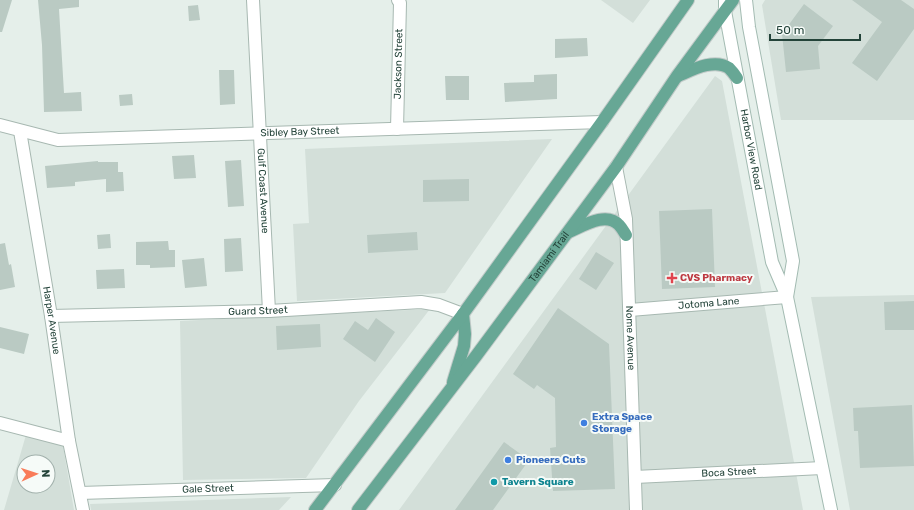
<svg xmlns="http://www.w3.org/2000/svg" width="914" height="510" font-family="Rubik,sans-serif">
<style>
.built{fill:#d3dfd9;fill-rule:evenodd}
.building{fill:#bacac3}
.lines{fill:none;stroke-linecap:round;stroke-linejoin:round}
.minor-casing{stroke:#a7b8b1;stroke-width:14}
.secondary-casing{stroke:#a3bbb2;stroke-width:14}
.primary-casing{stroke:#c1cac8;stroke-width:14}
.minor{stroke:#fff;stroke-width:12}
.secondary{stroke:#fff;stroke-width:12}
.primary{stroke:#67a795;stroke-width:12}
.health-dot{fill:#e0444e;stroke:#f6fbf8;stroke-width:1.5}
.shop-dot{fill:#3f7fe0;stroke:#f6fbf8;stroke-width:1.5}
.culture-dot{fill:#0f9aa8;stroke:#f6fbf8;stroke-width:1.5}
.labels{text-anchor:middle;dominant-baseline:central;stroke-width:4;stroke-linejoin:round;paint-order:stroke}
.street-label{font-size:10px;fill:#234339;stroke:#f6fbf8}
.health-label{font-size:10px;font-weight:bold;fill:#be3a42;stroke:#f6fbf8;text-anchor:start}
.shop-label{font-size:10px;font-weight:bold;fill:#366cbe;stroke:#f6fbf8;text-anchor:start}
.culture-label{font-size:10px;font-weight:bold;fill:#0d838f;stroke:#f6fbf8;text-anchor:start}
</style>
<rect width="100%" height="100%" fill="#e5efea"/>
<!-- built -->
<path class="built" d="M601 0H650L633 23Z
M765 0H914V120H781L762 5Z
M715 76 722 81 803 510H399Z
M552 139 445 293 297 301 293 224 309 223 305 149Z
M914 295V510H850L811 297Z
M430 309 359 401 306 478 183 480 180 321Z
M26 435 63 446 74 510H4ZM24 462H48V486H24Z
M291 497 279 510H91L90 504Z"/>
<!-- building -->
<path class="building" d="M0 0H12L2 32H0Z
M38 0H79V7L59 9 64 93 81 92 82 111 44 112 42 45Z
M852 0H901L914 9V29L877 81 852 63 882 22Z
M804 4 833 26 818 46 820 69 786 72 782 34Z
M198 5 200 20 189 21 188 6Z
M587 38 588 56 555 58V39Z
M219 70H234L235 104 220 105Z
M557 74V99L505 102 504 83 534 82V75Z
M445 76H469V100H446Z
M132 94 133 105 120 106 119 95Z
M194 155 196 178 174 179 172 156Z
M241 160 244 206 228 207 225 161Z
M98 161V162H118V172H123L124 191 106 192V179L75 182V186L47 188 45 166Z
M469 179V201L423 202V180Z
M712 209 715 287 662 289 659 211Z
M417 232 418 250 368 253 367 235Z
M110 234 111 248 98 249 97 235Z
M241 238 243 271 225 272 224 239Z
M168 241 169 250H175V267L150 268V265H136V242Z
M5 243 9 265 11 264 15 287 0 290V244Z
M596 252 614 263 596 290 579 279Z
M204 258 207 286 185 288 182 260Z
M124 269 125 288 97 289 96 270Z
M914 301V330H885L884 302Z
M558 308 609 344 615 489 553 491 550 448 556 447 555 398 537 385 534 389 513 374Z
M376 318 395 332 375 362 343 339 355 321 368 330Z
M320 324 321 347 277 350 276 326Z
M0 327 29 334 24 354 0 348Z
M912 405 914 466 860 468 858 431H854L853 408Z
M504 442 529 460 493 510H455Z"/>
<g class="lines">
<defs>
<g id="minor">
<path id="s1" d="M253 0 269 311"/>
<path id="s2" d="M0 125 58 140 602 122"/>
<path id="s3" d="M397 129 400 3 398 0"/>
<path id="s4" d="M20 131 51 316 69 441 83 510"/>
<path id="s5" d="M616 167 626 219 636 510"/>
<path id="s6" d="M630 310 787 297"/>
<path id="s7" d="M51 316 269 311 421 302 439 305 463 314"/>
<path d="M0 423 69 441"/>
<path id="s8" d="M635 477 822 468"/>
<path id="s9" d="M80 493 335 485"/>
</g>
<g id="secondary">
<path id="s10" d="M725 0V11L772 262 787 297 831 510"/>
<path d="M746 0 749 27 793 261 787 297"/>
</g>
<g id="primary">
<path d="M678 76C692 70 714 58 729 68 732 71 735 75 737 78"/>
<path d="M569 232C583 226 606 211 619 225 622 228 624 232 626 235"/>
<path d="M453 382 464 346 465 334 463 314"/>
<path d="M315 510 463 314 602 122 688 0"/>
<path id="s11" d="M358 510 476 356 616 167 677 76 733 0"/>
</g>
</defs>
<!-- minor casing -->
<use href="#minor" class="minor-casing"/>
<!-- secondary casing -->
<use href="#secondary" class="secondary-casing"/>
<!-- primary casing -->
<use href="#primary" class="primary-casing"/>
<!-- minor -->
<use href="#minor" class="minor"/>
<!-- secondary -->
<use href="#secondary" class="secondary"/>
<!-- primary -->
<use href="#primary" class="primary"/>
</g>
<!-- markers -->
<path class="health-dot" d="M670 272h4v4h4v4h-4v4h-4v-4h-4v-4h4z"/>
<g class="shop-dot">
<circle cx="584" cy="423" r="4"/>
<circle cx="508" cy="460" r="4"/>
</g>
<circle class="culture-dot" cx="494" cy="482" r="4"/>
<g class="labels">
<!-- street labels -->
<g class="street-label">
<text stroke="none"><textPath href="#s3" startOffset="65">Jackson Street</textPath></text>
<text stroke="none"><textPath href="#s2" startOffset="302">Sibley Bay Street</textPath></text>
<text stroke="none"><textPath href="#s10" startOffset="152">Harbor View Road</textPath></text>
<text stroke="none"><textPath href="#s1" startOffset="191">Gulf Coast Avenue</textPath></text>
<text stroke="none"><textPath href="#s11" startOffset="317">Tamiami Trail</textPath></text>
<text stroke="none"><textPath href="#s6" startOffset="79">Jotoma Lane</textPath></text>
<text stroke="none"><textPath href="#s7" startOffset="207">Guard Street</textPath></text>
<text stroke="none"><textPath href="#s4" startOffset="192">Harper Avenue</textPath></text>
<text stroke="none"><textPath href="#s5" startOffset="172">Nome Avenue</textPath></text>
<text stroke="none"><textPath href="#s8" startOffset="94">Boca Street</textPath></text>
<text stroke="none"><textPath href="#s9" startOffset="128">Gale Street</textPath></text>
</g>
<!-- health labels -->
<g class="health-label">
<text x="680" y="278">CVS Pharmacy</text>
</g>
<!-- shop labels -->
<g class="shop-label">
<text x="592" y="417">Extra Space<tspan x="592" dy="12">Storage</tspan></text>
<text x="516" y="460">Pioneers Cuts</text>
</g>
<!-- culture labels -->
<g class="culture-label">
<text x="502" y="482">Tavern Square</text>
</g>
</g>
<!-- north arrow -->
<g transform="translate(36 474) rotate(87)"><circle r="19" fill="#f6fbf8" stroke="#a2b1ac"/>
<path d="M0-3L7 15L0 10L-7 15Z" fill="#f97c59"/>
<text y="-6" font-size="11" font-weight="bold" text-anchor="middle" fill="#234339">N</text>
</g>
<!-- scale -->
<path d="M770 34v6h90v-6" fill="none" stroke="#234339" stroke-width="2"/>
<text x="776" y="34" font-size="12" fill="#234339" stroke="#f6fbf8" stroke-width="3" paint-order="stroke">50 m</text>
</svg>
